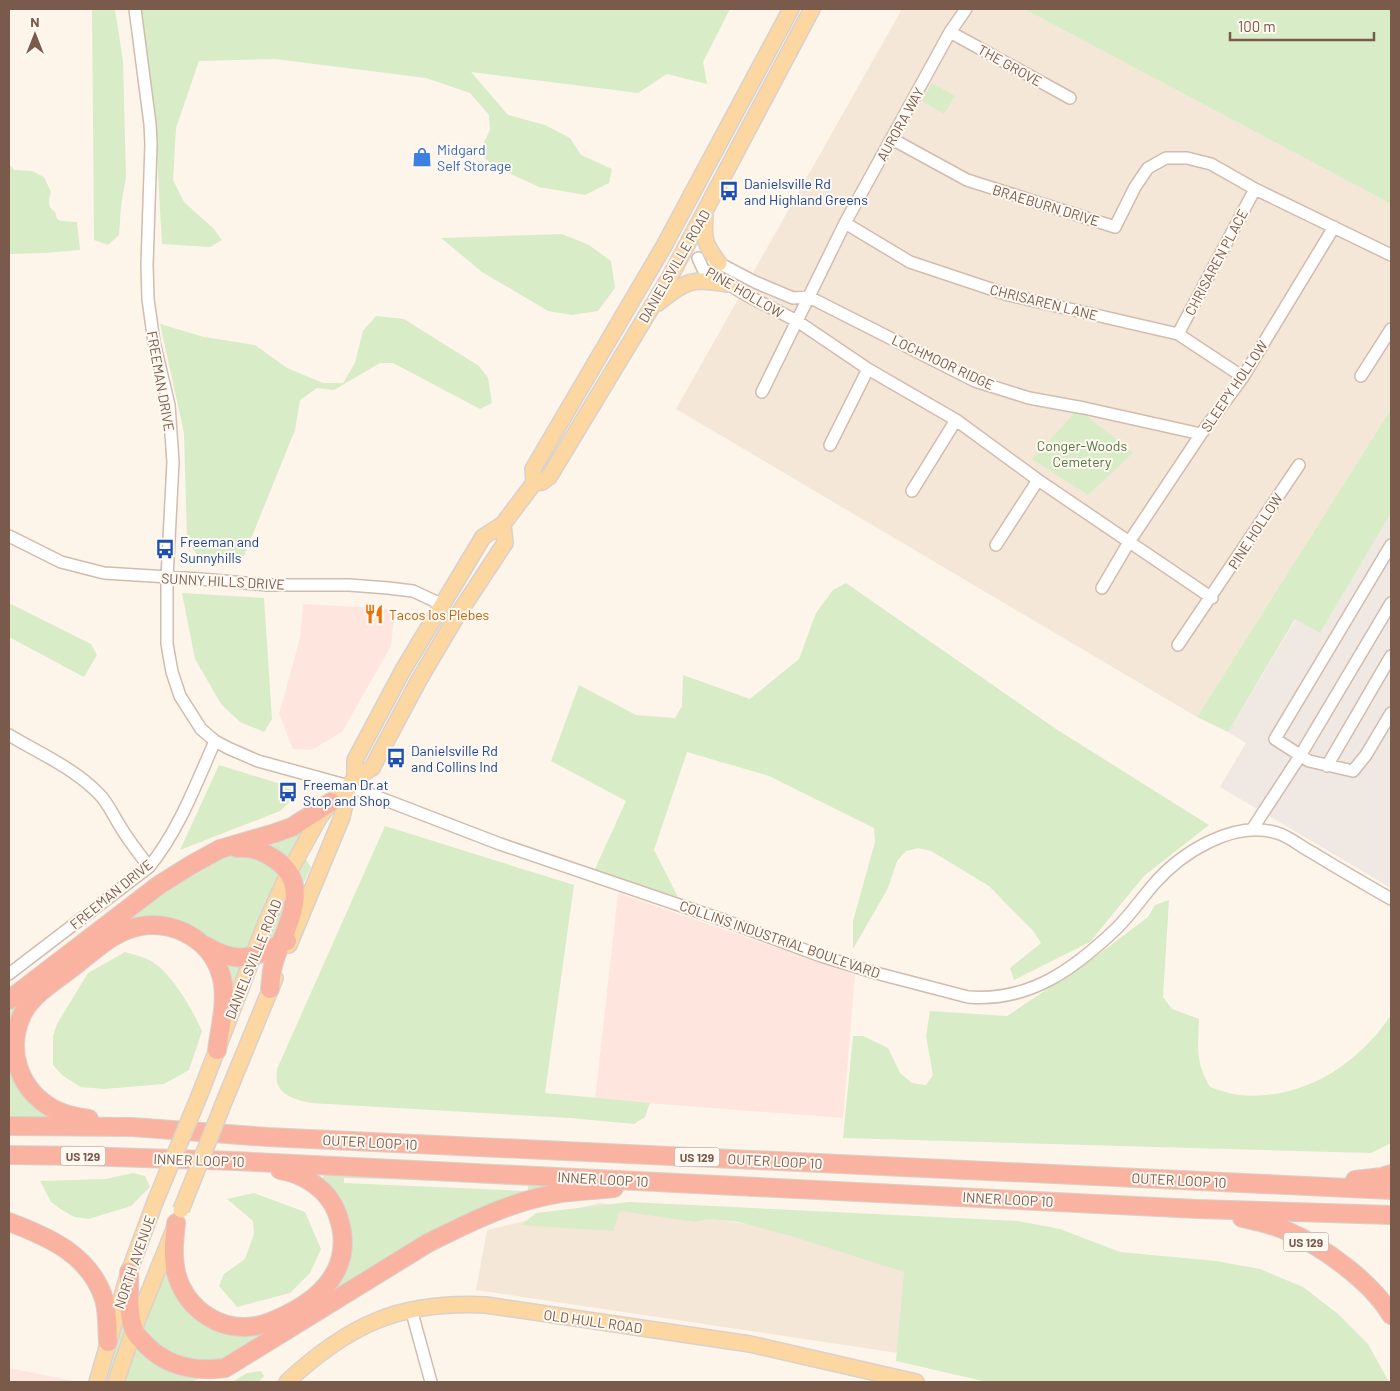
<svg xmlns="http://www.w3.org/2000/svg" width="1400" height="1391" font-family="Barlow,sans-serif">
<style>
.residential{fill:#f5e7d8}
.commercial{fill:#fee6de}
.industrial{fill:#efe8e3}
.green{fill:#d8ecc7;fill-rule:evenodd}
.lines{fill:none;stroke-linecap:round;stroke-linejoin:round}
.minor-casing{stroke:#d1bcae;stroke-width:14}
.major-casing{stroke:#dad1cd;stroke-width:18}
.highway-casing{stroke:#dad1cd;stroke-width:20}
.minor{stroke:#fff;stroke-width:11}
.major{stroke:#fdd7a2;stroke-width:15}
.highway{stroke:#f9b3a0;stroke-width:18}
.major-bridge-casing{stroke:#dad1cd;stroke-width:18;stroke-linecap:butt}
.major-bridge{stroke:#fdd7a2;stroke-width:15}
.labels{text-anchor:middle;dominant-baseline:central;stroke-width:4;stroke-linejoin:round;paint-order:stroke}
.shield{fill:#fff9f2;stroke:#a28a7d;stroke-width:1}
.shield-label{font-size:12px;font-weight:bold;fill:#7a5a4b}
.street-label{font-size:14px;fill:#7a5a4b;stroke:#fff9f2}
.shop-label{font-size:14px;fill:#366cbe;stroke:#fff9f2;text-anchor:start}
.transit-label{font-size:14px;fill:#164399;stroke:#fff9f2;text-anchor:start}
.park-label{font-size:14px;fill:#537a40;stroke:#fff9f2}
.food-label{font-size:14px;fill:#c56008;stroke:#fff9f2;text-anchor:start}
</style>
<rect width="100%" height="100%" fill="#fdf5ea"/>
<!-- residential -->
<path class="residential" d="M902 9H1024L1391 204V409L1197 717 676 409Z
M600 1203 747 1224 923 1260 905 1354 476 1290 487 1230Z"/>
<!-- commercial -->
<path class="commercial" d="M303 604 395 609 391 646 342 732 312 750 293 749 279 714 300 638Z
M618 893 855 975 843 1118 595 1099Z
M9 1368 79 1382H9Z"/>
<!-- industrial -->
<path class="industrial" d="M1391 513V888L1220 787 1246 743 1228 732 1296 619 1320 633Z"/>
<!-- green -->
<path class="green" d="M92 9H115L123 61 126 177 121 206 119 235 108 245 94 240Z
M141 9H730L703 62 707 84 667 74 638 93 471 72 508 115 545 125 570 138 581 155 612 169 609 183 585 195 539 187 493 166 483 156 484 142 490 130 489 115 470 93 426 78 275 59 199 61 176 128 173 180 184 202 214 229 222 240 210 247 162 244 154 104Z
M1024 9H1391V204Z
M932 83 955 96 944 114 922 101Z
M9 164 14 170 32 171 44 177 51 192C48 201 47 206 55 212L57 219 61 221 77 222 80 250 45 253 9 254Z
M562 234 589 245 611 261 615 288 598 311 572 315 548 311 482 272 441 238Z
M376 316 404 319 479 366 488 378 492 403 480 409 393 363H380L334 390 317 388 300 400 295 430 244 556 207 561 197 555 187 539 184 433 160 324 204 337 255 345 287 368 323 383H343L355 363 363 331Z
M1078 409 1133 453 1088 495 1032 459Z
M1391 409V513L1320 633 1295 619 1228 732 1197 717Z
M846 583 1056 729 1209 825 1144 876 1090 942 1014 980 1010 968 1041 943 1034 932 989 886 931 851 918 848 906 851 897 861 888 888 853 949V921L875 842 874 828 769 776 687 752 654 850 678 897 594 871 626 801 551 761 579 685 636 715 675 718 682 706 683 675 750 699 799 659 816 613 833 590Z
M182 593 264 598 272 719 264 732 240 722 221 704 195 659Z
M9 603 91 644 97 655 84 677 9 637Z
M219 765 287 786 297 795 280 811 180 850Z
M385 826 574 885 545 1093 650 1103 645 1117 634 1124 570 1118 310 1103C298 1100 280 1096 277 1082 276 1078 277 1073 277 1069Z
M303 827 289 863 253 844Z
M246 851 283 874 248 952 241 954 150 921 41 986 12 1034 48 1111 45 1117 9 1118V1006L162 890 211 859Z
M305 858 311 867 301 889 294 877Z
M288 891 279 935 264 943Z
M1169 900 1163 997 1172 1009 1199 1019C1198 1048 1195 1061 1210 1087 1219 1090 1229 1094 1239 1095 1302 1101 1358 1065 1391 1015V1143L1371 1153 843 1138 853 1036H863L888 1048 900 1073 912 1083 926 1085 933 1075 926 1036 930 1011 1007 1016 1095 957 1148 917 1155 905Z
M125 952C134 955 147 957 154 963 174 977 192 1009 202 1031L189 1070 164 1084 104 1089 81 1087 63 1076 53 1065V1036L57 1024 88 973Z
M223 961 245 962 226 1010Z
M133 1173 145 1176 150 1187 131 1206 89 1219 74 1217 62 1210 51 1202 40 1181 106 1179Z
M324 1174 566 1184 512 1202 222 1362 181 1363 140 1330 169 1257 177 1291 255 1332 343 1266 322 1182ZM344 1178 414 1180 528 1186V1191L344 1183Z
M254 1193 305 1212 321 1249 310 1273 290 1293 237 1307 219 1286 224 1274 245 1259 254 1234 253 1221 227 1199Z
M629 1202 1018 1221 1060 1229 1120 1252 1216 1261 1260 1269 1303 1287 1338 1314 1368 1344 1389 1382H987L896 1361 904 1272 794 1237 739 1222 708 1219 695 1222 620 1211 613 1231 521 1225 536 1213Z
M125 1304 129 1326 110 1376H106Z
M136 1339 203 1376 192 1382H120Z
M261 1371 264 1376 259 1382H232L247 1373Z"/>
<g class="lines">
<defs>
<path id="minor" d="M135 9 150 124 151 144 147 265 148 299 154 342 169 405 173 462 167 578V644L172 672 180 696 201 729 215 741 228 748 258 761 349 786 500 844 726 921 821 956 876 973 968 997C1030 1002 1074 969 1117 928 1131 914 1141 899 1154 884 1181 853 1234 819 1277 833 1289 836 1301 847 1313 853 1339 869 1365 884 1391 899
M950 32 1070 98
M892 139 967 180 1115 227 1135 187 1148 168 1166 158H1187L1211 164 1255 189 1391 255
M845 223 910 262 1009 295 1178 334 1243 377
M698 258 703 269 748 296 797 321 868 369 956 420 1038 480 1212 598
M713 260 755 282 793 298 809 297 975 381 1029 398 1084 408 1201 434
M1178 334 1255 189
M1361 376 1391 329
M762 392 845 223 950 32 966 9
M830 445 868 369
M912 491 956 420
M9 536 61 562 104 573 201 579 267 585H349L388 588 413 591 441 604
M996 545 1038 480
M1391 545 1275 739 1309 761 1353 771 1366 755 1391 713
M1102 588 1129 542 1201 434 1243 377 1334 227
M1178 645 1299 465
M9 735C39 753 74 768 99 794 108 803 113 815 120 826 128 840 139 853 149 867
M1327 766 1391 656
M1253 828 1300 756 1391 603
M9 974 149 867C179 830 196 784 215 741
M411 1309 431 1382"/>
<path id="major" d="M705 216C703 239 705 245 719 263
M658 303C688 280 690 278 728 284
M534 483 542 482 549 477 671 275 812 9
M355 778V760L403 670 483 537 503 524 534 483 533 469 664 246 791 9
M289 945 342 817 349 786
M200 1094 267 920 288 874 319 818 331 802 349 786 355 778 372 768 419 680 455 619 505 543 503 524
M226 1097 275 978
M97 1382 129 1272 155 1202
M116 1382 134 1329 173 1232
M287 1382C349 1324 400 1301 486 1305L750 1344 916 1382"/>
<path id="highway" d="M237 848C253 847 263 851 276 860 316 888 281 932 273 966 271 973 271 981 270 989
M206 946C239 966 255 957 287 941
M9 1000 159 885 191 865 220 849 275 833 292 827 331 802
M89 1119C75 1117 59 1114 47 1105 17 1085 7 1047 22 1015 31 996 52 983 68 971 87 957 106 938 127 930 165 915 210 936 221 975 228 998 220 1027 217 1050
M9 1126 132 1127 268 1137 1391 1190
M9 1155 81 1156 235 1161 1198 1209 1391 1215
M1355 1180 1382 1177 1391 1174
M1242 1218C1257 1221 1273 1225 1287 1231 1322 1246 1372 1282 1391 1315
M9 1222C49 1237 90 1255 104 1299 108 1312 107 1328 108 1342
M176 1223C174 1241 172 1259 177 1276 188 1311 223 1334 260 1325 270 1323 279 1318 288 1314 329 1293 355 1261 337 1213 328 1189 304 1174 280 1170
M129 1272C130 1290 127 1312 134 1330 136 1336 142 1340 146 1345 168 1367 195 1372 225 1368L428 1243C470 1222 514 1200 561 1193 578 1191 596 1190 614 1188"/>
</defs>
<!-- minor casing -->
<use href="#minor" class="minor-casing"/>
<!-- major casing -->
<use href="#major" class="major-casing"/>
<!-- highway casing -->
<use href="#highway" class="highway-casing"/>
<!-- minor -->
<use href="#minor" class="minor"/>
<!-- major -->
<use href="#major" class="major"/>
<!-- highway -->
<use href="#highway" class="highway"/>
<defs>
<path id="major-bridge" d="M155 1202 200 1094
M181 1210 226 1097"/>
</defs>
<!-- major-bridge casing -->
<use href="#major-bridge" class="major-bridge-casing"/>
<!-- major-bridge -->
<use href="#major-bridge" class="major-bridge"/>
</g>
<!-- icons -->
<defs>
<symbol id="shop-bare" viewBox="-9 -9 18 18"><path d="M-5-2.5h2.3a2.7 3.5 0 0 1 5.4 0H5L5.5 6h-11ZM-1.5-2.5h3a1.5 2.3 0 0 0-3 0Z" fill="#3f7fe0" stroke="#fff9f2" stroke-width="2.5" paint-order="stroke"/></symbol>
<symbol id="bus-bare" viewBox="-9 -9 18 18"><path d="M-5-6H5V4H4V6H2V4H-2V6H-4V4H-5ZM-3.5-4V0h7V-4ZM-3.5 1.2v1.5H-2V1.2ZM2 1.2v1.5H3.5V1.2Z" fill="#1a4fb4" stroke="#fff9f2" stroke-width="2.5" paint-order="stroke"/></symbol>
<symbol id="restaurant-bare" viewBox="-9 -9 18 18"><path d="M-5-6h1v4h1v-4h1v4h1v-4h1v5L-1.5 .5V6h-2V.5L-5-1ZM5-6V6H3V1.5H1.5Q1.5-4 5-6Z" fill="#e8710a" stroke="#fff9f2" stroke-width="2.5" paint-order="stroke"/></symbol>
</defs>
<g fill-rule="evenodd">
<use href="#shop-bare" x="408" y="143" width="28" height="28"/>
<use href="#bus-bare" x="715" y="177" width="28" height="28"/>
<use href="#bus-bare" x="151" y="535" width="28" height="28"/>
<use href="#restaurant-bare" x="360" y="600" width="28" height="28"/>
<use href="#bus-bare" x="382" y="744" width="28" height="28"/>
<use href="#bus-bare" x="274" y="778" width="28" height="28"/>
</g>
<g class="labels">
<!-- shield labels -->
<g class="shield">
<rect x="60.5" y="1146.5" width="45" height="19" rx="4"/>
<rect x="674.5" y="1147.5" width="45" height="19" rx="4"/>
<rect x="1283.5" y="1232.5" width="45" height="19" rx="4"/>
</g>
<g class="shield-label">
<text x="83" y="1156">US 129</text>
<text x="697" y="1157">US 129</text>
<text x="1306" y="1242">US 129</text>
</g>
<!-- street labels -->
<g class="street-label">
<text transform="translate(1010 65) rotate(29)">THE GROVE</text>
<text transform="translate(900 124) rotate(-61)">AURORA WAY</text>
<text transform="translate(1046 205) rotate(17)">BRAEBURN DRIVE</text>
<text transform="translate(1216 262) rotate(-62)">CHRISAREN PLACE</text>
<text transform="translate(674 266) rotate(-60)">DANIELSVILLE ROAD</text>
<text transform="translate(745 292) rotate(30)">PINE HOLLOW</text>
<text transform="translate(1044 302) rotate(14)">CHRISAREN LANE</text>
<text transform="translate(943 362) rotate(25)">LOCHMOOR RIDGE</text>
<text transform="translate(161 381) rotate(80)">FREEMAN DRIVE</text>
<text transform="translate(1234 386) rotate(-56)">SLEEPY HOLLOW</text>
<text transform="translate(1255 531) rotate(-57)">PINE HOLLOW</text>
<text transform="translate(223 581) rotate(3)">SUNNY HILLS DRIVE</text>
<text transform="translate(111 894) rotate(-39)">FREEMAN DRIVE</text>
<text transform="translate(780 939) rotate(19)">COLLINS INDUSTRIAL BOULEVARD</text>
<text transform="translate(253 959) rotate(-68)">DANIELSVILLE ROAD</text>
<text transform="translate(370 1142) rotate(3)">OUTER LOOP 10</text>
<text transform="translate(199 1160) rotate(2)">INNER LOOP 10</text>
<text transform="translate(775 1161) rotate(3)">OUTER LOOP 10</text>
<text transform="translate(603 1179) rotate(3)">INNER LOOP 10</text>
<text transform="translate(1179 1180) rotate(3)">OUTER LOOP 10</text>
<text transform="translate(1008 1199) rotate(3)">INNER LOOP 10</text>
<text transform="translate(134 1262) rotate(-71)">NORTH AVENUE</text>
<text transform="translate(593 1321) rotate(8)">OLD HULL ROAD</text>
</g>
<!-- shop labels -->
<g class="shop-label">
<text x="437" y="149">Midgard<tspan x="437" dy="16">Self Storage</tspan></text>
</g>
<!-- transit labels -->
<g class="transit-label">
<text x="744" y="183">Danielsville Rd<tspan x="744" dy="16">and Highland Greens</tspan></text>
<text x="180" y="541">Freeman and<tspan x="180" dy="16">Sunnyhills</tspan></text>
<text x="411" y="750">Danielsville Rd<tspan x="411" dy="16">and Collins Ind</tspan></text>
<text x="303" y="784">Freeman Dr at<tspan x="303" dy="16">Stop and Shop</tspan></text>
</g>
<!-- park labels -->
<g class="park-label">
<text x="1082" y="445">Conger-Woods<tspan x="1082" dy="16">Cemetery</tspan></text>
</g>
<!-- food labels -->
<g class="food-label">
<text x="389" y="614">Tacos los Plebes</text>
</g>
</g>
<!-- border -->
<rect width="1400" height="1391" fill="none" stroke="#7a5a4b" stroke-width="20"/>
<!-- north arrow -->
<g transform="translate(35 35)" stroke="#fff9f2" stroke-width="4" paint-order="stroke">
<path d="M0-4L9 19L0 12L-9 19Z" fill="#7a5a4b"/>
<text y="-8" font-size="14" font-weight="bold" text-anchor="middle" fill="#7a5a4b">N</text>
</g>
<!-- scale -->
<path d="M1230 32v8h144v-8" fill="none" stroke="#7a5a4b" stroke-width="2.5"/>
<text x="1238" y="32" font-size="15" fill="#7a5a4b" stroke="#fff9f2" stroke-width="4" paint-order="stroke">100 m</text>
</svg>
